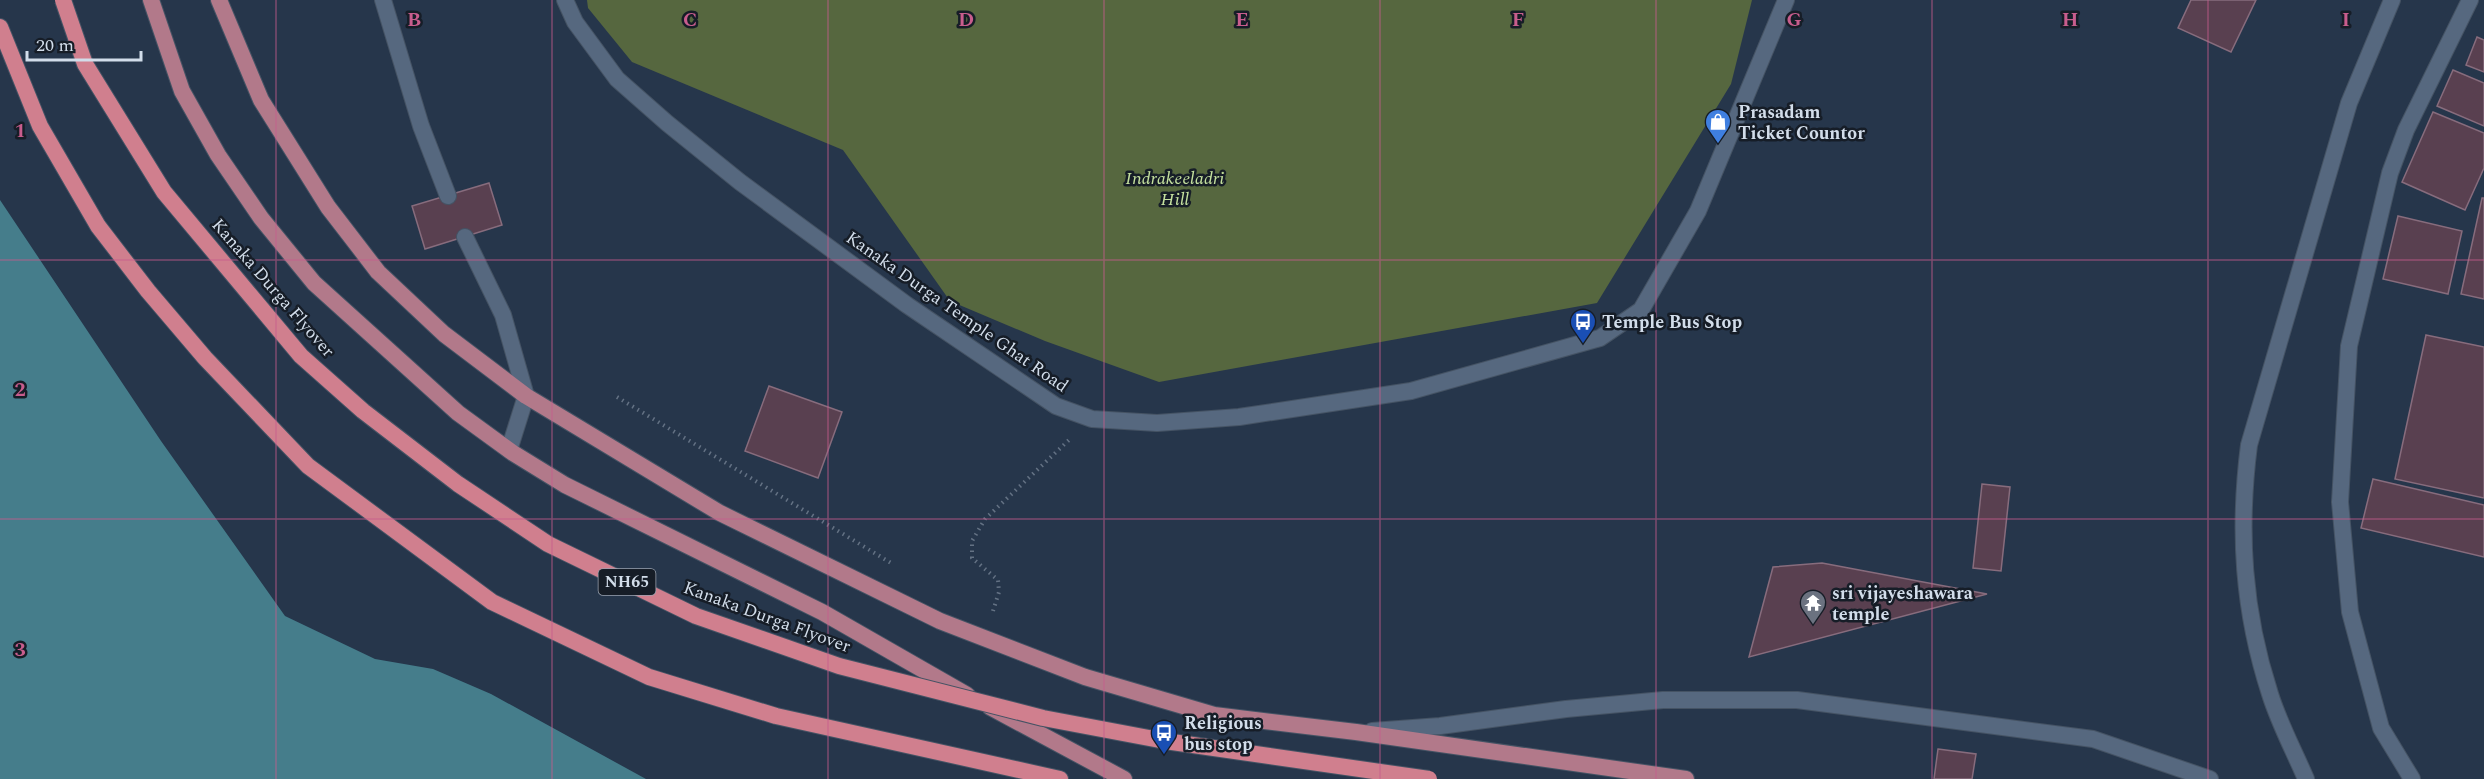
<svg xmlns="http://www.w3.org/2000/svg" width="2484" height="779" font-family="Spectral,serif">
<style>
.forest{fill:#56673f}
.water{fill:#457d8b}
.building{fill:#594050;stroke:#876c7d;stroke-width:1.5}
.lines{fill:none;stroke-linecap:round;stroke-linejoin:round}
.service-casing{stroke:#455364;stroke-width:18}
.minor-casing{stroke:#455364;stroke-width:18}
.secondary-casing{stroke:#455364;stroke-width:18}
.primary-casing{stroke:#455364;stroke-width:18}
.trunk-casing{stroke:#455364;stroke-width:18}
.path{stroke:#647284;stroke-width:4;stroke-dasharray:1.5 4.5;stroke-linecap:butt}
.service{stroke:#56687f;stroke-width:16}
.minor{stroke:#56687f;stroke-width:16}
.secondary{stroke:#56687f;stroke-width:16}
.primary{stroke:#b2798a;stroke-width:16}
.trunk{stroke:#d07f8e;stroke-width:16}
.trunk-bridge-casing{stroke:#455364;stroke-width:18;stroke-linecap:butt}
.trunk-bridge{stroke:#d07f8e;stroke-width:16}
.grid{fill:none;stroke:#c85d8d;stroke-width:1.5;stroke-opacity:0.55}
.labels{text-anchor:middle;dominant-baseline:central;stroke-width:5;stroke-linejoin:round;paint-order:stroke}
.shield{fill:#161d27;stroke:#9aa3b0;stroke-width:1.5}
.shield-label{font-size:16px;font-weight:bold;fill:#d2ddea}
.poi-label{font-size:18px;font-weight:bold;fill:#d2ddea;stroke:#161d27;text-anchor:start}
.park-label{font-size:18px;font-style:italic;fill:#c5e19f;stroke:#161d27}
.street-label{font-size:18px;fill:#d2ddea;stroke:#161d27}
.grid-label{font-size:20px;text-anchor:middle;font-weight:bold;fill:#c85d8d;stroke:#161d27;stroke-width:5;stroke-linejoin:round;paint-order:stroke}
</style>
<rect width="100%" height="100%" fill="#26364b"/>
<!-- forest -->
<path class="forest" d="M587 0H1752L1731 84 1597 303 1159 382 1045 341 950 301 843 150 632 62 588 8Z"/>
<!-- water -->
<path class="water" d="M0 200 161 441 285 616 375 659 433 669 491 694 646 779H0Z"/>
<!-- building -->
<path class="building" d="M2191 0H2256L2231 52 2178 28Z
M2477 37 2484 40V72L2466 65Z
M2453 70 2484 83V126L2437 106Z
M2433 112 2484 133V168L2465 210 2402 182Z
M489 183 502 225 425 249 412 206Z
M2482 198H2484V299L2461 294Z
M2398 216 2462 231 2448 294 2383 279Z
M2426 335 2484 347V498L2395 479Z
M769 386 842 412 818 478 745 451Z
M2373 479 2484 505V557L2361 528Z
M1982 484 2010 487 2001 571 1973 568Z
M1822 563 1987 594 1749 657 1773 567Z
M1938 749 1976 754 1972 779H1934Z"/>
<g class="lines">
<defs>
<path id="service" d="M383 0 421 126 448 196
M565 0 575 22 617 79 667 123 740 182 907 305 1056 406 1092 419 1157 423 1239 417 1411 391 1600 338 1641 310 1698 211 1786 0
M465 237 503 315 526 396 509 450
M2306 779C2294 751 2279 723 2270 694 2243 611 2238 531 2249 445L2349 103 2392 0"/>
<path id="minor" d="M2412 779 2381 728 2350 612 2340 502 2349 346 2390 173 2406 130 2470 0"/>
<path id="secondary" d="M1372 731 1440 726 1566 709 1663 700H1797L2093 739 2210 779"/>
<path id="primary" d="M151 0 182 91 218 155 261 218 314 283 458 413 513 453 565 485 822 612 967 695
M219 0 261 100 328 207 378 272 444 334 526 396 720 513 940 621 1085 677 1214 715 1356 732 1686 779
M990 707 1124 779"/>
<path id="trunk" d="M0 27 40 126 98 226 148 291 205 358 308 466 492 602 649 677 776 716 1060 779"/>
</defs>
<!-- service casing -->
<use href="#service" class="service-casing"/>
<!-- minor casing -->
<use href="#minor" class="minor-casing"/>
<!-- secondary casing -->
<use href="#secondary" class="secondary-casing"/>
<!-- primary casing -->
<use href="#primary" class="primary-casing"/>
<!-- trunk casing -->
<use href="#trunk" class="trunk-casing"/>
<!-- path -->
<path class="path" d="M617 397 891 563
M993 611 999 592 998 580 972 558V541L985 519 1069 440"/>
<!-- service -->
<use href="#service" class="service"/>
<!-- minor -->
<use href="#minor" class="minor"/>
<!-- secondary -->
<use href="#secondary" class="secondary"/>
<!-- primary -->
<use href="#primary" class="primary"/>
<!-- trunk -->
<use href="#trunk" class="trunk"/>
<defs>
<path id="trunk-bridge" d="M63 0 85 64 164 192 301 356 363 411 458 484 548 544 696 616 839 666 1043 718 1165 741 1429 779"/>
</defs>
<!-- trunk-bridge casing -->
<use href="#trunk-bridge" class="trunk-bridge-casing"/>
<!-- trunk-bridge -->
<use href="#trunk-bridge" class="trunk-bridge"/>
</g>
<!-- grid -->
<path class="grid" d="M276 0V779M552 0V779M828 0V779M1104 0V779M1380 0V779M1656 0V779M1932 0V779M2208 0V779M0 260H2484M0 519H2484"/>
<!-- icons -->
<defs>
<symbol id="shop-pin" viewBox="-11 -11 22 30"><path d="M0 17L-7.5 6A9.5 9.5 0 1 1 7.5 6Z" fill="#3f7fe0" stroke="#161d27"/><path d="M-5-2.5h2.3a2.7 3.5 0 0 1 5.4 0H5L5.5 6h-11ZM-1.5-2.5h3a1.5 2.3 0 0 0-3 0Z" fill="#fff"/></symbol>
<symbol id="bus-pin" viewBox="-11 -11 22 30"><path d="M0 17L-7.5 6A9.5 9.5 0 1 1 7.5 6Z" fill="#1a4fb4" stroke="#161d27"/><path d="M-5-6H5V4H4V6H2V4H-2V6H-4V4H-5ZM-3.5-4V0h7V-4ZM-3.5 1.2v1.5H-2V1.2ZM2 1.2v1.5H3.5V1.2Z" fill="#fff"/></symbol>
<symbol id="temple-pin" viewBox="-11 -11 22 30"><path d="M0 17L-7.5 6A9.5 9.5 0 1 1 7.5 6Z" fill="#6b7280" stroke="#161d27"/><path d="M0-6L5-2H3V0L6.5 2.5H4V6H1.5V3h-3V6H-4V2.5H-6.5L-3 0V-2H-5Z" fill="#fff"/></symbol>
</defs>
<g fill-rule="evenodd">
<use href="#shop-pin" x="1703" y="107" width="30" height="40"/>
<use href="#bus-pin" x="1568" y="307" width="30" height="40"/>
<use href="#temple-pin" x="1798" y="588" width="30" height="40"/>
<use href="#bus-pin" x="1149" y="718" width="30" height="40"/>
</g>
<g class="labels">
<!-- shield labels -->
<rect class="shield" x="598.5" y="569" width="57" height="26" rx="4.5"/>
<g class="shield-label">
<text x="627" y="582">NH65</text>
</g>
<!-- poi labels -->
<g class="poi-label">
<text x="1738" y="112">Prasadam<tspan x="1738" dy="21">Ticket Countor</tspan></text>
<text x="1602" y="322">Temple Bus Stop</text>
<text x="1832" y="593">sri vijayeshawara<tspan x="1832" dy="21">temple</tspan></text>
<text x="1184" y="723">Religious<tspan x="1184" dy="21">bus stop</tspan></text>
</g>
<!-- park labels -->
<g class="park-label">
<text x="1175" y="178">Indrakeeladri<tspan x="1175" dy="21">Hill</tspan></text>
</g>
<!-- street labels -->
<g class="street-label">
<text transform="translate(273 288) rotate(49)">Kanaka Durga Flyover</text>
<text transform="translate(957 312) rotate(35)">Kanaka Durga Temple Ghat Road</text>
<text transform="translate(767 617) rotate(20)">Kanaka Durga Flyover</text>
</g>
</g>
<g class="grid-label">
<text x="414" y="26">B</text>
<text x="690" y="26">C</text>
<text x="966" y="26">D</text>
<text x="1242" y="26">E</text>
<text x="1518" y="26">F</text>
<text x="1794" y="26">G</text>
<text x="2070" y="26">H</text>
<text x="2346" y="26">I</text>
<text x="20" y="137">1</text>
<text x="20" y="396">2</text>
<text x="20" y="656">3</text>
</g>
<!-- scale -->
<path d="M27 51v9h114v-9" fill="none" stroke="#d2ddea" stroke-width="3"/>
<text x="36" y="51" font-size="18" fill="#d2ddea" stroke="#161d27" stroke-width="4.5" paint-order="stroke">20 m</text>
</svg>
